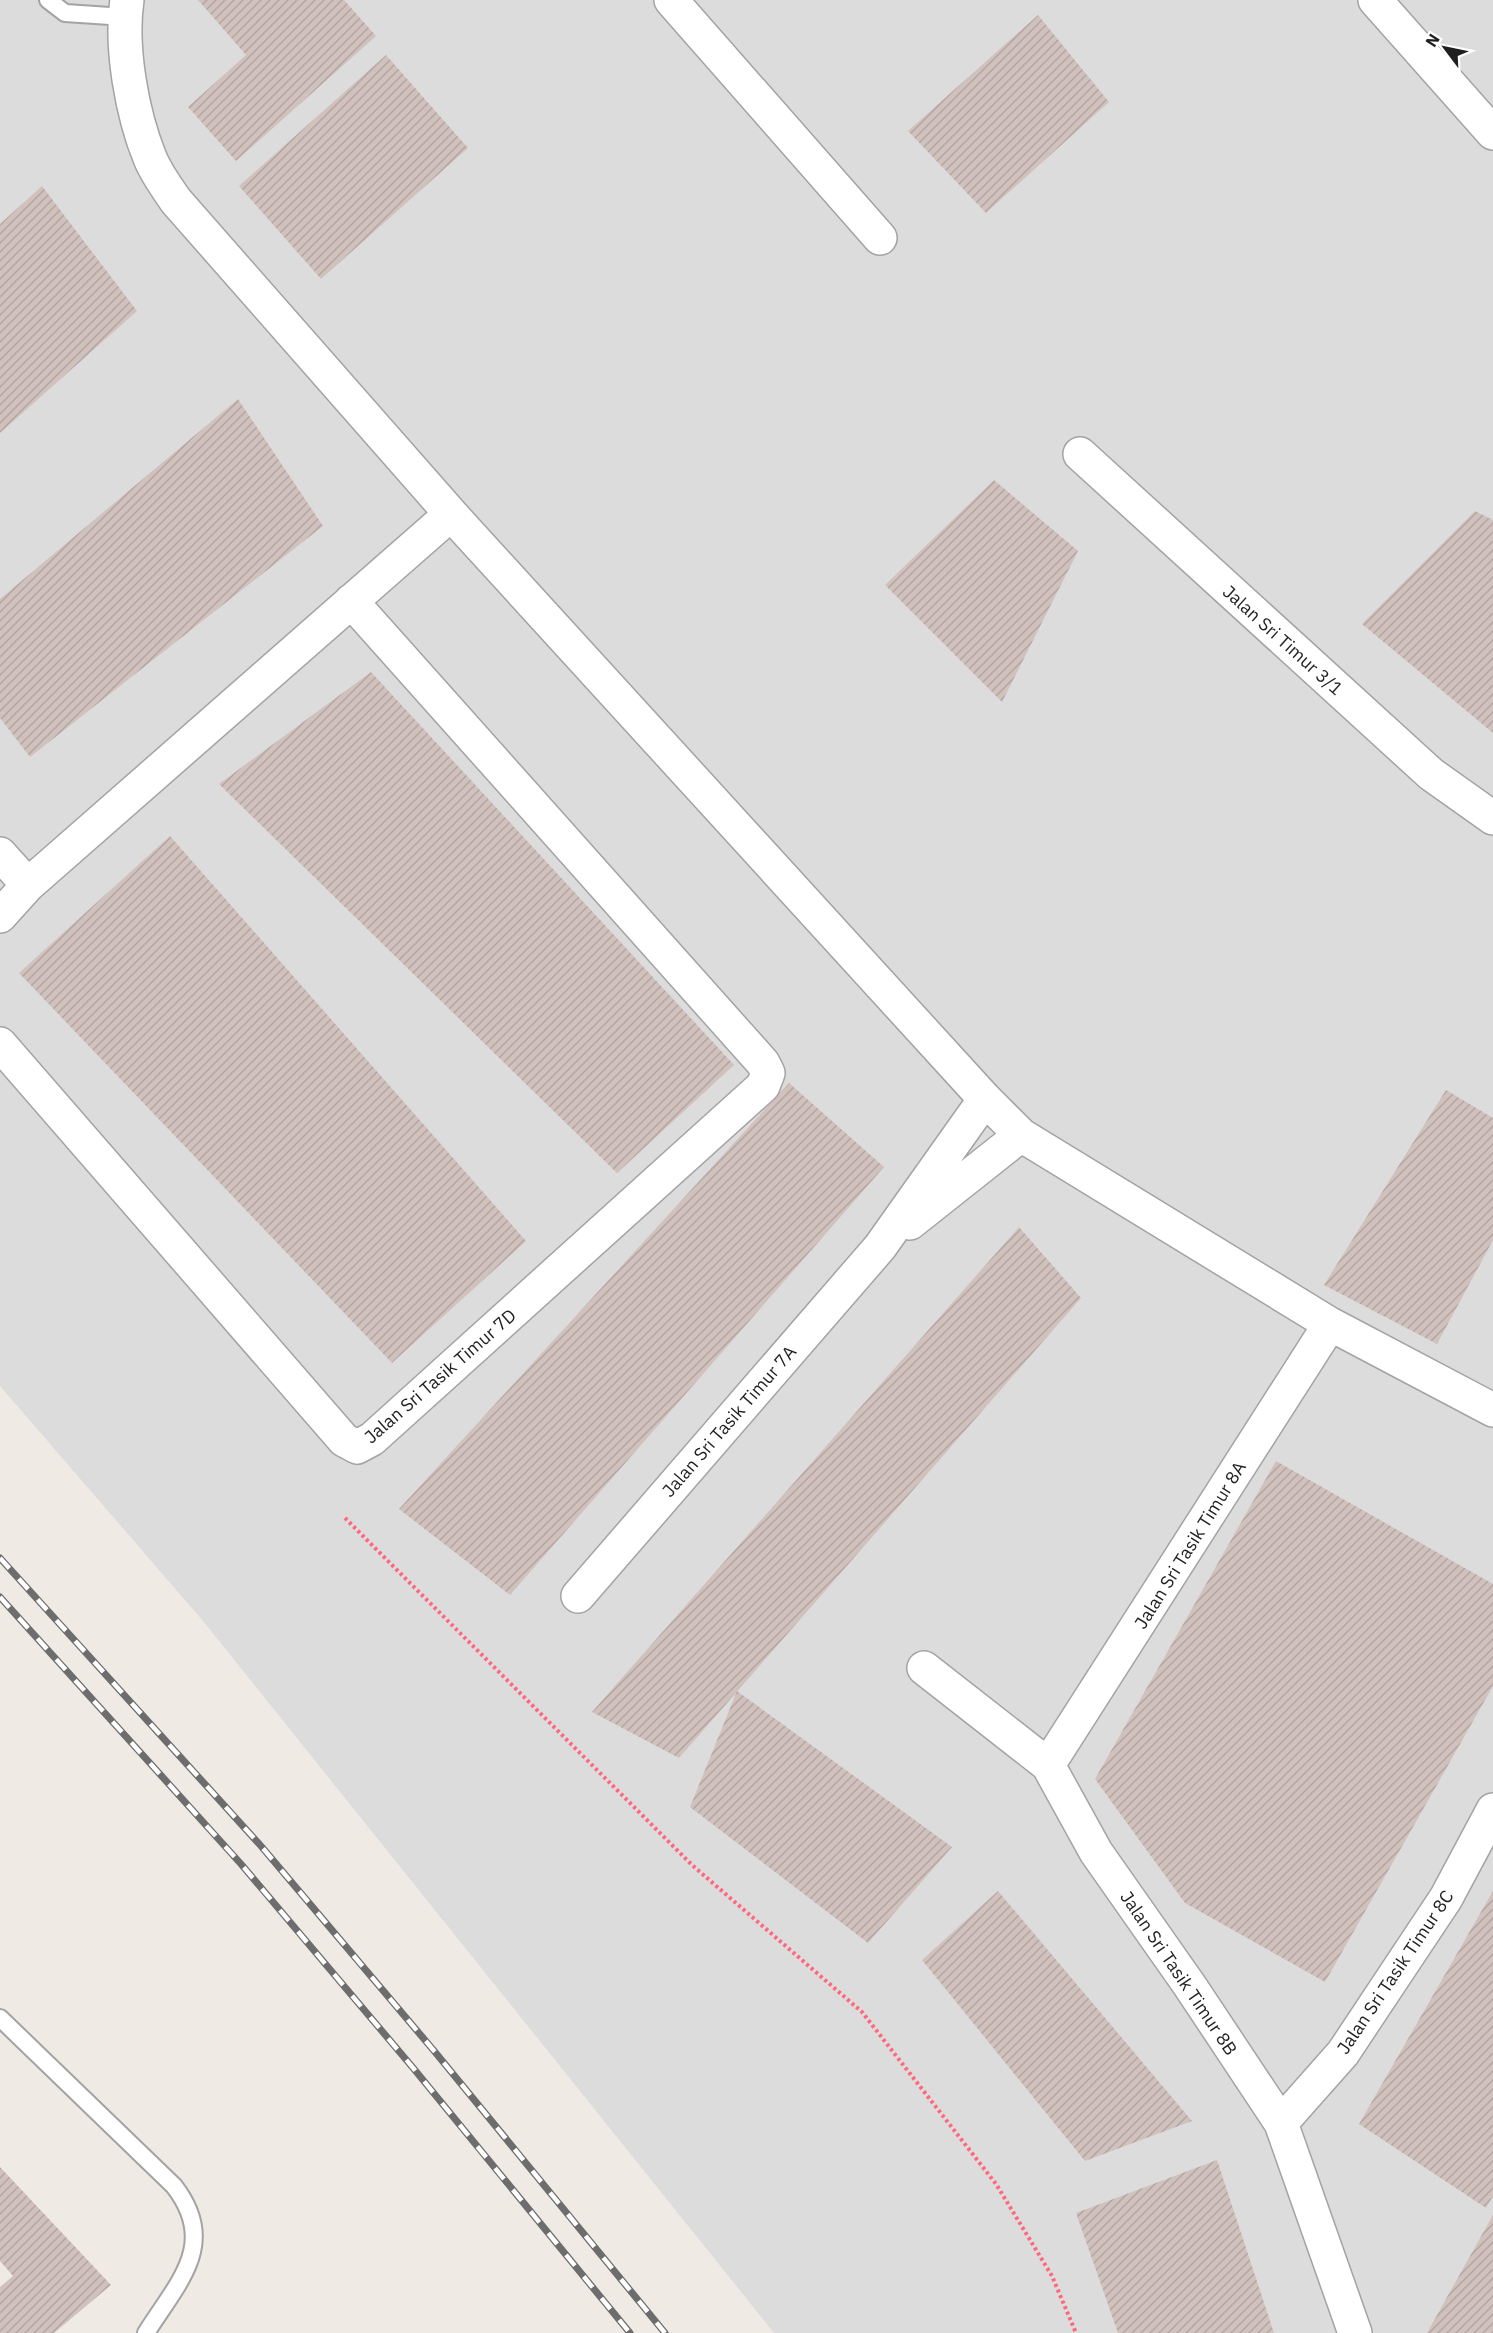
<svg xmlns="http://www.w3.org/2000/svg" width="1493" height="2333" font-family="'IBM Plex Sans',sans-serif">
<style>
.residential{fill:#dddcdc}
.building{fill:url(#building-hatch)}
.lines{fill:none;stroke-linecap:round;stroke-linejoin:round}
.lane-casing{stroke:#a3a3a3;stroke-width:20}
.street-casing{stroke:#a3a3a3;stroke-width:36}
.path{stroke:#ff677d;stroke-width:4;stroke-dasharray:3 3;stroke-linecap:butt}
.lane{stroke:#fff;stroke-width:16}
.street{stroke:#fff;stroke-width:33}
.rail-casing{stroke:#6d6d6d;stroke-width:7}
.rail{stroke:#fff;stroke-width:4.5;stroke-dasharray:14;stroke-linecap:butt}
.labels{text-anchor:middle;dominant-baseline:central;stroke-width:6;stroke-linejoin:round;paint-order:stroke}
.street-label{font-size:18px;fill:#1f1f1f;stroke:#fff}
</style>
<defs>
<pattern id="building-hatch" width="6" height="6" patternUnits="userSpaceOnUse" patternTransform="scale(1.5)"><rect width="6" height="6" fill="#d1c1bd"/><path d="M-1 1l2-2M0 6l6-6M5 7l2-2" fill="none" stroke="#b3a5a2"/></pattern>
</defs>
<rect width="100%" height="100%" fill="#f0eae4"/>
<!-- residential -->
<path class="residential" d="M0 0H1493V2333H774L203 1621 0 1386Z"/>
<!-- building -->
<path class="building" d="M198 0H344L376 36 236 161 188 107 246 55Z
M1038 15 1109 102 986 213 908 131Z
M386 55 468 148 321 279 239 186Z
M42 186 137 311 0 433V224Z
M238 399 323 526 30 757 0 718V599Z
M994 480 1078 551 1002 702 885 585Z
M1475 511 1493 520V733L1362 624Z
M371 672 734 1065 617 1173 219 784Z
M170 836 526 1241 392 1363 19 973Z
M789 1083 884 1167 510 1595 399 1509Z
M1446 1090 1493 1118V1240L1437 1344 1324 1285Z
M1019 1227 1081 1298 679 1758 592 1712Z
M1276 1461 1493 1584V1686L1325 1982 1185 1903 1095 1779Z
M737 1691 952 1847 868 1943 690 1807Z
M998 1891 1192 2121 1085 2161 922 1960Z
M1493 1891V2196L1486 2208 1359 2124Z
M1217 2160 1274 2333H1118L1076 2213Z
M0 2167 111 2285 54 2333H0V2287L13 2276 0 2261Z
M1493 2215V2333H1427Z"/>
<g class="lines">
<defs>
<path id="lane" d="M48 0 65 13 125 17
M0 2018 174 2186C219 2244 178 2282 146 2333"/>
<path id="street" d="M127 0C120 47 132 114 150 158 156 173 167 188 176 201L451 514 985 1099 1021 1135 1330 1324 1493 1410
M671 0 880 238
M1375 0 1493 133
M1080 454 1431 774 1493 818
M0 854 28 885
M0 916 28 885 451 514
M0 1044 344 1440 357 1447 372 1439 763 1086 768 1073 763 1063 351 601
M910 1223 1021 1135
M578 1596 880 1247 985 1099
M924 1668 1048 1765 1096 1852 1190 1986 1281 2123 1355 2333
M1048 1765 1330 1324
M1281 2123 1343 2053 1446 1898 1493 1810"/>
</defs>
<!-- lane casing -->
<use href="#lane" class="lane-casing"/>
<!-- street casing -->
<use href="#street" class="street-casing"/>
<!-- path -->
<path class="path" d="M345 1518 692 1865 862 2012 996 2184 1052 2276 1076 2333"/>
<!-- lane -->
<use href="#lane" class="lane"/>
<!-- street -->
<use href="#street" class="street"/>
<defs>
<path id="rail" d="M0 1558 261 1846 435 2052 665 2333
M0 1597 241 1864 414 2069 630 2333"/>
</defs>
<!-- rail casing -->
<use href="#rail" class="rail-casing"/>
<!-- rail -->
<use href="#rail" class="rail"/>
</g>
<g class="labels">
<!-- street labels -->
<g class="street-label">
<text transform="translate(1283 640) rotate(42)">Jalan Sri Timur 3/1</text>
<text transform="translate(440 1376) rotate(-41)">Jalan Sri Tasik Timur 7D</text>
<text transform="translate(729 1421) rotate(-49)">Jalan Sri Tasik Timur 7A</text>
<text transform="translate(1190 1545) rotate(-58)">Jalan Sri Tasik Timur 8A</text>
<text transform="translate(1395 1972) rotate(-56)">Jalan Sri Tasik Timur 8C</text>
<text transform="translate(1179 1973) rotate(56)">Jalan Sri Tasik Timur 8B</text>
</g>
</g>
<!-- north arrow -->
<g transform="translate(1445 48) rotate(302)" stroke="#ffffff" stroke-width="4.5" paint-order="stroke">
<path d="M0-4.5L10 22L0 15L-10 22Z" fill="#1f1f1f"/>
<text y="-9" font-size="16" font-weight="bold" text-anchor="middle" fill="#1f1f1f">N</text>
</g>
</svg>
